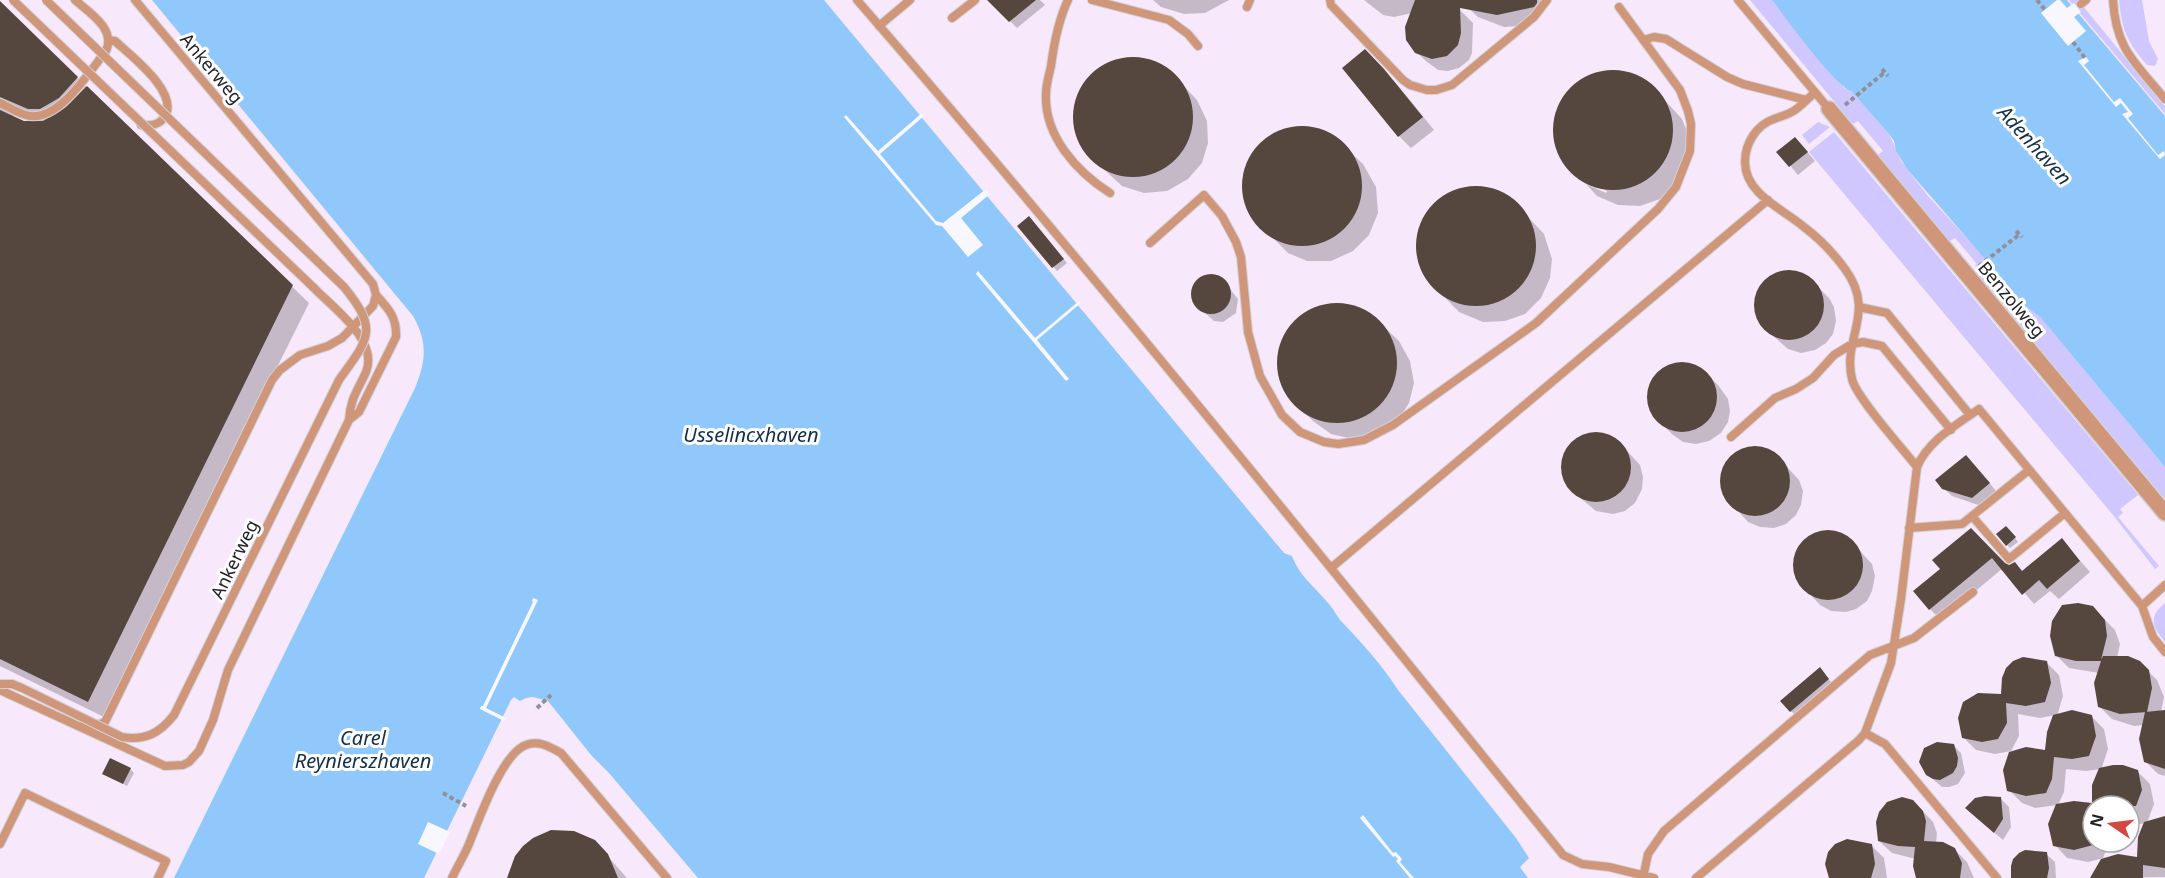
<svg xmlns="http://www.w3.org/2000/svg" width="2165" height="878" font-family="'Noto Sans',sans-serif">
<style>
.industrial{fill:#f7e8fb;fill-rule:evenodd}
.green{fill:#cfc7fe}
.water{fill:#90c8fc}
.pier{fill:#f8f7fe}
.shadow{fill:#0003;fill-rule:evenodd}
.building{fill:#55473e}
.lines{fill:none;stroke-linecap:round;stroke-linejoin:round}
.service-casing{stroke:#d2d1d7;stroke-width:10}
.minor-casing{stroke:#d2d1d7;stroke-width:18}
.path{stroke:#919097;stroke-width:4;stroke-dasharray:4.5 3;stroke-linecap:butt}
.service{stroke:#cf9679;stroke-width:8}
.minor{stroke:#cf9679;stroke-width:15}
.service-bridge-casing{stroke:#d2d1d7;stroke-width:10;stroke-linecap:butt}
.service-bridge{stroke:#cf9679;stroke-width:8}
.labels{text-anchor:middle;dominant-baseline:central;stroke-width:6;stroke-linejoin:round;paint-order:stroke}
.street-label{font-size:18px;fill:#232228;stroke:#fff}
.water-label{font-size:20px;font-style:italic;fill:#122f4a;stroke:#fff}
</style>
<rect width="100%" height="100%" fill="#f8f7fe"/>
<!-- industrial -->
<path class="industrial" d="M0 0H2165V878H0ZM2093 806H2129V842H2093Z"/>
<!-- green -->
<path class="green" d="M1750 0H1772L1828 71 1844 88 1851 91 1889 134 1901 161 1928 196 2040 317 2165 467V499L1976 273 1979 271 1975 266 1977 264 1955 238 1950 241 1878 155 1883 151 1858 121 1853 124Z
M2069 0H2078L2165 106V114Z
M2119 0H2142L2149 41 2158 59 2155 66 2147 65C2127 42 2122 30 2119 0Z
M1818 122 1830 127 1809 144 1802 135Z
M1834 132 2138 495 2120 509 2123 513 2118 517 2159 566 2155 569 2113 515 1809 152Z
M2165 603V642C2152 626 2148 617 2165 603Z"/>
<!-- water -->
<path class="water" d="M152 0H824L1284 553 1292 556C1299 576 1315 587 1328 603 1334 609 1336 616 1342 622 1362 643 1382 665 1398 690L1516 838 1529 858 1520 867 1528 878H698L609 773 591 755 548 701 533 697 526 698 520 701 514 697 511 700 424 878H174L415 388C426 361 428 342 413 316Z
M1772 0H2067L2165 116V467L2040 317 2026 306 1907 169 1896 151 1894 141 1889 134 1851 91C1834 85 1786 18 1772 0Z"/>
<!-- pier -->
<path class="pier" d="M2057 0H2060L2067 8 2074 3 2081 12 2074 17 2086 31 2068 46 2041 13Z
M2086 57 2089 61 2084 65 2114 102 2120 98 2133 114 2128 118 2158 155 2164 151 2165 155 2160 159 2122 114 2128 112 2121 103 2116 107 2078 61Z
M922 113 924 116 880 154 936 221 943 223 986 189 990 194 961 218 983 245 968 257 942 226 936 225 844 117 846 115 878 151Z
M978 271 1035 338 1079 301 1081 303 1037 340 1069 379 1066 381 976 274Z
M533 598 538 600 486 708 506 718 504 721 480 709 481 706H483L533 602 532 601Z
M1363 815 1393 853 1396 852 1402 859 1400 862 1414 878H1410L1396 861 1398 859 1395 856 1393 857 1360 818Z
M428 822 450 832 439 854 418 844Z"/>
<!-- shadow -->
<path class="shadow" d="M992 0H1040L1045 5 1017 28 990 1Z
M1153 0H1229L1205 13 1184 14 1161 7Z
M1364 0H1424L1460 10 1473 23 1472 53 1469 60 1459 68 1448 71 1438 70 1426 61 1412 48V13L1394 17 1383 15Z
M1464 0H1541L1537 11 1518 26 1504 27 1478 17 1465 5Z
M0 3 309 303 104 717 0 666ZM18 113 39 123H24L12 117Z
M1365 51 1396 83 1434 130 1411 148 1399 136Z
M1139 59 1162 66 1180 82 1197 100 1207 121 1208 143 1202 163 1188 179 1167 191 1144 193 1122 186 1086 153 1076 133 1074 114 1082 88 1096 71 1115 61Z
M1616 71 1629 74 1650 84 1682 119 1689 137V158L1679 182 1660 199 1640 206 1618 205 1597 196 1586 184 1606 193 1607 191 1580 178 1565 164 1556 143V117L1565 97 1581 81 1604 72Z
M1290 128H1314L1332 135 1363 164 1376 187 1378 213 1369 235 1353 251 1331 261H1307L1288 253 1252 217 1244 197V175L1254 151 1267 139Z
M1803 147 1815 161 1798 175 1779 152Z
M1471 188 1493 190 1512 200 1544 234 1552 259 1550 278 1541 298 1525 314 1505 321 1483 322 1459 312 1425 277 1418 260 1417 249 1418 233 1426 214 1435 204 1446 195Z
M1033 222 1067 263 1057 271 1019 226Z
M1794 272 1805 276 1815 284 1829 298 1834 307 1836 321 1833 334 1826 343 1815 350 1801 353 1788 349 1764 328 1757 315 1755 302 1760 288 1768 279 1781 273Z
M1209 275 1222 279 1238 299 1236 313 1223 322 1214 321 1194 303 1192 294 1197 281Z
M1341 304 1362 310 1381 324 1399 341 1410 361 1414 383 1409 403 1397 422 1378 434 1353 439 1331 434 1313 421 1295 403 1283 384 1279 362 1283 340 1289 329 1298 319 1317 308Z
M1679 363 1694 365 1704 371 1718 385 1728 399 1730 411 1728 422 1721 433 1709 441 1696 444 1683 442 1672 434 1659 421 1651 409 1649 397 1652 383 1659 373 1669 366Z
M1594 434 1607 435 1617 440 1640 465 1643 477 1642 489 1635 503 1625 511 1613 514 1596 511 1573 492 1566 481 1563 468 1564 458 1571 445 1584 436Z
M1753 448 1765 449 1778 457 1799 480 1803 491 1801 505 1796 515 1786 524 1774 528 1760 527 1748 522 1725 496 1722 483 1723 470 1729 460 1740 451Z
M1974 465 1997 492 1981 506 1952 496 1943 488Z
M1971 530 2005 565 2023 572 2062 540 2090 572 2059 599 2050 591 2034 604 2003 568 1941 620 1930 609 1942 569Z
M2010 531 2018 542 2010 548 1998 535Z
M1825 532 1839 534 1850 540 1872 564 1875 576 1872 591 1867 601 1856 609 1846 612 1831 611 1820 605 1797 580 1794 568 1795 555 1803 542 1812 535Z
M2096 611 2115 630 2120 644 2117 658 2144 667 2157 680 2164 697 2161 712H2165V776L2158 774 2145 761 2144 725 2134 726 2112 719 2099 706V673L2069 668 2056 655Z
M2046 662 2059 675 2063 696 2057 716H2091L2104 729 2108 749 2101 770 2137 771 2150 784 2154 804 2147 823 2165 820V877L2095 878 2096 870 2104 858 2088 862 2067 858 2055 845 2057 805 2035 808 2022 803 2009 790 2047 751 2055 715 2040 718 2018 714 2019 736 2011 751 1995 754 1976 750 1963 737 2002 696ZM2066 769 2086 771 2100 769 2093 805H2058L2064 792ZM2093 806H2129V826L2146 823 2138 858 2118 856 2103 858 2109 842H2093Z
M1820 669 1836 688 1799 719 1791 711Z
M1953 745 1961 753 1965 773 1958 784 1949 787H1942L1927 774Z
M130 769 134 773 127 786 104 773Z
M2001 799 2009 807 2011 827 2003 840 1975 816Z
M1920 808 1933 822 1937 833 1936 843 1954 849 1967 862 1974 878H1916V859L1892 853 1879 841Z
M596 843 627 878H509Z
M1871 845 1884 858 1887 878H1832Z
M2046 854 2055 862 2056 878H2014Z"/>
<!-- building -->
<path class="building" d="M987 0H1036L1009 22Z
M1415 0H1537V3L1534 7 1497 15 1460 8 1461 33 1458 45 1447 56 1432 59 1415 53 1406 40 1405 27Z
M0 1 78 77 59 98 40 109H28L0 97Z
M1365 49 1384 69 1423 117 1398 137 1342 68Z
M1073 117a60 60 0 1 1 120 0a60 60 0 1 1-120 0Z
M1553 130a60 60 0 1 1 120 0a60 60 0 1 1-120 0Z
M87 86 293 285 88 702 0 659V110L24 121H43L66 107Z
M1242 186a60 60 0 1 1 120 0a60 60 0 1 1-120 0Z
M1795 137 1808 152 1789 167 1776 152Z
M1416 246a60 60 0 1 1 120 0a60 60 0 1 1-120 0Z
M1029 216 1064 259 1052 268 1017 226Z
M1754 305a35 35 0 1 1 70 0a35 35 0 1 1-70 0Z
M1191 294a20 20 0 1 1 40 0a20 20 0 1 1-40 0Z
M1277 363a60 60 0 1 1 120 0a60 60 0 1 1-120 0Z
M1647 397a35 35 0 1 1 70 0a35 35 0 1 1-70 0Z
M1561 467a35 35 0 1 1 70 0a35 35 0 1 1-70 0Z
M1720 481a35 35 0 1 1 70 0a35 35 0 1 1-70 0Z
M1966 455 1990 483 1972 498 1942 489 1935 480Z
M2006 526 2016 537 2006 546 1996 534Z
M1971 528 2005 563 2009 565 2015 562 2022 571 2062 538 2080 561 2047 589 2039 580 2022 595 1992 558 1929 610 1913 591 1940 569 1932 560Z
M1793 565a35 35 0 1 1 70 0a35 35 0 1 1-70 0Z
M2078 603 2093 606 2105 620 2107 636 2101 660 2103 656H2128L2140 661 2149 670 2152 688 2147 712 2120 714 2098 707 2094 683 2101 661H2076L2055 656 2050 636 2052 621 2062 605Z
M2023 657 2047 661 2051 683 2045 702 2026 706 2006 703 2007 723 1998 739 1982 742 1962 738 1958 718 1963 702 1978 693 2001 694 2002 678 2006 668 2013 661Z
M1820 667 1829 679 1790 712 1780 701Z
M2072 710 2092 715 2096 736 2089 756 2072 759 2054 757 2052 779 2046 793 2026 796 2007 791 2003 770 2009 752 2026 747 2045 750 2047 732 2053 715Z
M2165 710V769L2144 762 2139 739 2145 712Z
M1937 742 1954 744 1958 758 1957 766 1953 773 1940 780 1933 779 1926 775 1919 762 1924 748Z
M110 758 131 768 123 784 102 774Z
M2113 765H2123L2138 770 2142 790 2136 806H2093V845L2074 850 2053 846 2048 824 2056 804 2074 801 2092 803V785L2099 768Z
M1985 796 2001 797 2003 819 1994 833 1965 808 1975 798Z
M1902 797 1913 800 1923 811 1926 821 1924 841 1943 842 1955 848 1962 863 1960 878H1916L1913 866 1915 847 1898 846 1878 841 1876 822 1879 812 1887 802Z
M2165 816V868L2143 865V878H2090L2101 859 2118 854 2137 857 2138 837 2144 822Z
M551 830 574 831 595 840 608 854 618 878H507L515 856 523 846 533 838Z
M1847 839 1872 844 1875 864 1871 878H1829L1825 864 1828 852 1835 844Z
M2025 850 2047 852 2049 868 2047 878H2011V866L2013 859 2019 853Z"/>
<g class="lines">
<defs>
<path id="service" d="M857 0C1099 279 1331 568 1563 855L1582 864 1609 867 1654 878
M1068 0C1058 21 1054 43 1051 66 1049 76 1046 84 1046 94 1044 136 1077 172 1110 193
M1092 0 1169 20 1188 34 1198 46
M1330 0 1331 5 1403 80 1410 85 1427 90H1436L1452 85 1534 17 1547 0
M1738 0 1829 109
M2113 0C2116 50 2135 62 2165 99
M2081 4 2086 0
M1247 7 1250 0
M952 18 975 0
M879 26 910 0
M109 40 115 41C131 56 183 95 163 119 157 126 149 126 141 125
M1643 40 1654 37 1666 39 1727 77 1743 84 1806 100
M1815 92C1809 98 1802 105 1795 110 1788 115 1781 116 1774 119 1756 125 1745 144 1745 162 1745 194 1783 209 1804 227 1820 239 1834 254 1845 269 1877 313 1842 337 1852 379 1856 397 1903 449 1917 467
M0 103C9 107 20 115 30 116 60 120 89 72 106 51 116 29 90 13 75 0
M1150 243 1204 195 1222 216 1236 242 1241 257 1248 332 1260 376 1282 415 1300 432 1324 442 1338 444 1364 440 1393 425 1536 323 1658 209 1676 187 1690 151 1691 124 1688 111 1680 90 1619 7
M1859 307 1887 313 1970 415
M349 420 359 412 396 337C397 318 389 309 376 295
M1731 437 1775 398 1796 389 1813 378 1834 355 1852 344 1863 342 1882 346 1951 430
M1972 516 2009 559 2065 513
M1909 528 1962 524 2029 470
M1331 568 1768 200
M2142 606 2165 585
M0 690 165 766 183 765 189 762 199 751 213 720 228 670 349 420C350 399 358 390 366 372 379 340 333 308 313 287
M174 715 339 380
M79 726H95L105 722 272 380 280 370 300 355 328 346 342 338 373 306 376 295 373 284 135 0
M1865 733 1885 744 1997 878
M0 844 25 793 166 861 158 878
M452 878C457 867 464 856 469 844 478 822 502 753 526 745 539 740 550 747 561 753L667 878
M1643 878 1648 854 1664 831 1870 655 1914 638 1973 592
M1696 878 1859 740 1865 733 1891 663 1901 599 1917 467C1928 441 1956 425 1979 409L2142 606 2153 637 2165 652"/>
<path id="minor" d="M1829 109 2165 513"/>
</defs>
<!-- service casing -->
<use href="#service" class="service-casing"/>
<!-- minor casing -->
<use href="#minor" class="minor-casing"/>
<!-- path -->
<path class="path" d="M2037 0 2045 10
M2073 42 2085 58
M1882 69 1888 76
M1845 105 1885 72
M2016 231 2022 237
M1979 266 2020 234
M537 708 551 695
M443 793 466 806"/>
<!-- service -->
<use href="#service" class="service"/>
<!-- minor -->
<use href="#minor" class="minor"/>
<defs>
<path id="service-bridge" d="M13 0 313 287
M46 0 344 287C379 330 369 338 339 380
M0 684H12L22 688 122 737C145 741 160 733 174 715"/>
</defs>
<!-- service-bridge casing -->
<use href="#service-bridge" class="service-bridge-casing"/>
<!-- service-bridge -->
<use href="#service-bridge" class="service-bridge"/>
</g>
<g class="labels">
<!-- street labels -->
<g class="street-label">
<text transform="translate(212 68) rotate(50)">Ankerweg</text>
<text transform="translate(2012 299) rotate(50)">Benzolweg</text>
<text transform="translate(234 559) rotate(-64)">Ankerweg</text>
</g>
<!-- water labels -->
<g class="water-label">
<text transform="translate(2035 145) rotate(48)">Adenhaven</text>
<text x="751" y="434">Usselincxhaven</text>
<text x="363" y="737">Carel<tspan x="363" dy="23">Reynierszhaven</tspan></text>
</g>
</g>
<!-- north arrow -->
<g transform="translate(2111 824) rotate(284)"><circle r="28" fill="#ffffff" stroke="#a7a7a9" stroke-width="1.5"/>
<path d="M0-4.5L10 22L0 15L-10 22Z" fill="#d64742"/>
<text y="-9" font-size="16" font-weight="bold" text-anchor="middle" fill="#232228">N</text>
</g>
</svg>
